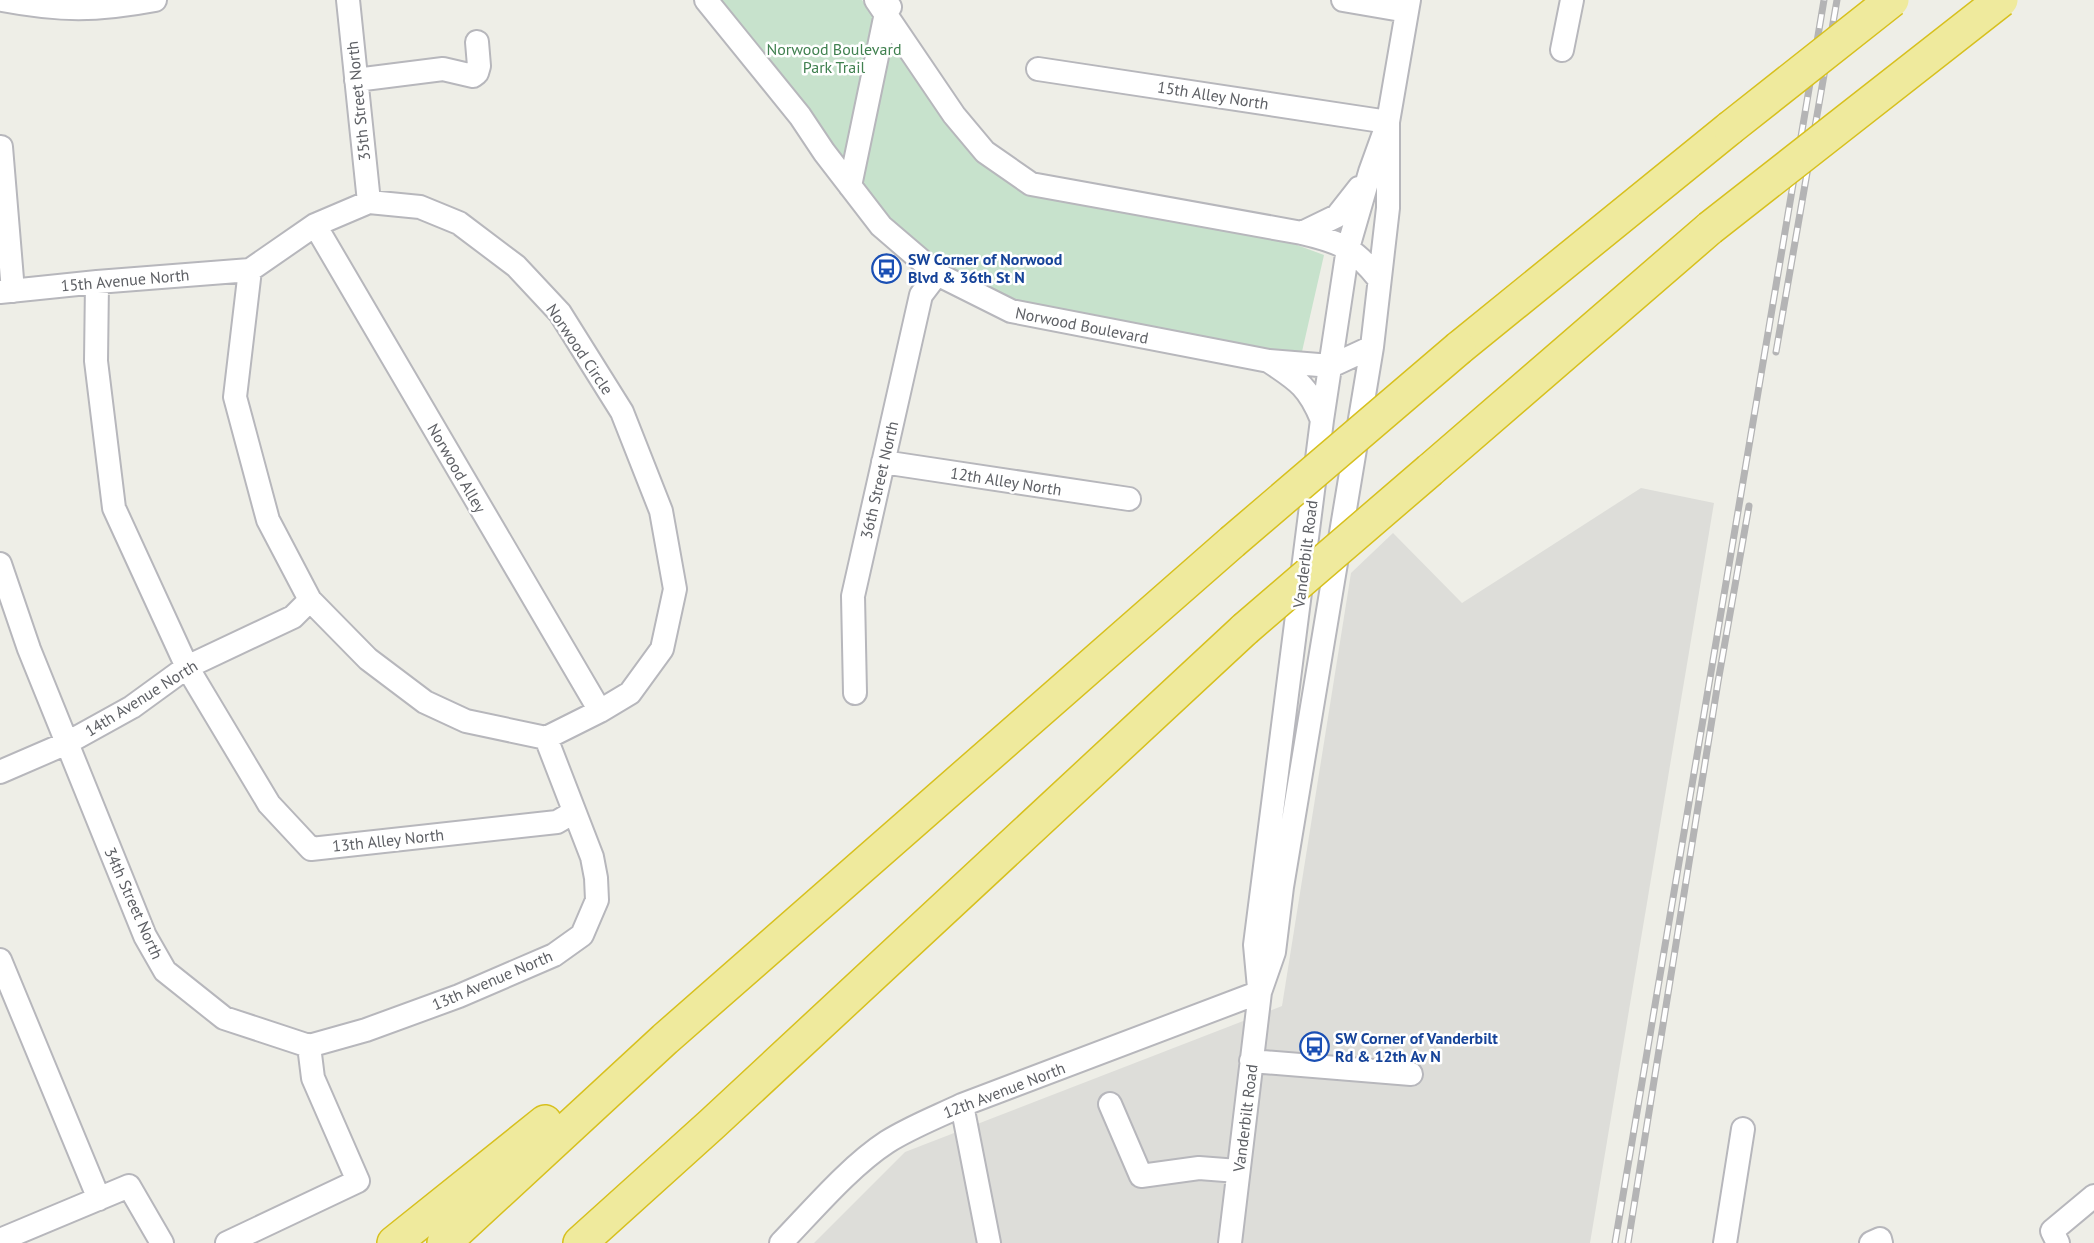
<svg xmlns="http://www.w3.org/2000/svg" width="2094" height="1243" font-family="'PT Sans',sans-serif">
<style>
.industrial{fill:#ddddd9}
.green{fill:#c7e2cc}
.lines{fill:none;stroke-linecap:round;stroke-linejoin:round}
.minor-casing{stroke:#b7b7bc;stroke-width:26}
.highway-casing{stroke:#d7c01e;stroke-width:36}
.minor{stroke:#fff;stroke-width:22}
.highway{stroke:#efea9d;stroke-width:33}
.rail-casing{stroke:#b4b4b5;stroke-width:7}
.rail{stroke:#fff;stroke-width:4.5;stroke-dasharray:14;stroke-linecap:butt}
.highway-bridge-casing{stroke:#d7c01e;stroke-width:36;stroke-linecap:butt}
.highway-bridge{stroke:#efea9d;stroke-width:33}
.labels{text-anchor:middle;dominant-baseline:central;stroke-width:5;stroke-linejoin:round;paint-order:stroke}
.park-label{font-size:16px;fill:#418150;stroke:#fff}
.street-label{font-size:16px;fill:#5e6065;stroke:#fff}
.transit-label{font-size:16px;font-weight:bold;fill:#164399;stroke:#fff;text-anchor:start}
</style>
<rect width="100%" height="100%" fill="#eeeee7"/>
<!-- industrial -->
<path class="industrial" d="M1641 488 1714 503 1590 1243H814L905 1152 1282 1006 1351 573 1393 533 1462 603Z"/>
<!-- green -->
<path class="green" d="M716 0H862L976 157 1024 191 1278 238 1324 255 1301 356 1015 301 943 265 888 218Z"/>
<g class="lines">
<defs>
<path id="minor" d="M2 0C60 11 97 11 155 0
M348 0 369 202
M706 0 800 116 824 152 881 226 937 274 1011 311 1269 361 1331 366 1372 347
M876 0 954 115 985 152 1031 184 1302 233C1341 242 1354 248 1379 279
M1343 0 1407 11
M1562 50 1572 0
M1038 69 1388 122
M356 80 443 69 473 76 477 73 479 66 477 42
M1 147 13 291
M850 186 886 13 890 7
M369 202 420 207 459 223 516 266 560 313 622 412 661 511 675 589 662 649 630 693 600 711 546 738 466 721 425 702 368 659 310 600 268 520 235 397 250 270 315 225Z
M315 225 600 711
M1302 233 1337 216 1359 188
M97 282 96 361 114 508 187 667 269 804 311 849 557 822 574 812
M0 292 97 282 250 270
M1270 362C1299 381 1309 388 1322 420
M883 462 1129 499
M0 564 29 649 67 743 145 936 165 971 224 1018 309 1046
M855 693 853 596 921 295 937 274
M0 772 67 743 132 707 187 667 293 617 310 600
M0 960 99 1199
M1259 988 1255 945 1322 420 1348 248 1370 172 1383 136
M309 1046 366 1030 459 996 554 955 582 935 597 900 596 878 592 857 546 738
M1251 1061 1411 1074
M1110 1104 1141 1176 1199 1168 1238 1171
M962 1105 989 1243
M0 1240 129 1186 162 1243
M227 1243 358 1181 313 1078 309 1046
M781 1243C812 1211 850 1166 887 1142 911 1127 937 1117 962 1105L1260 992
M1230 1243 1260 992 1274 952 1282 887 1372 347 1388 208V122L1409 0
M1725 1243 1743 1129
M1871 1243 1880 1239 1881 1243
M2058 1243 2052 1231 2094 1196"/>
<path id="highway" d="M1459 348 1730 128
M1430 470 1710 228
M394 1243 545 1122
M444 1243 665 1039 1232 542
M580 1243 712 1124 1245 629"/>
</defs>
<!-- minor casing -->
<use href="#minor" class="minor-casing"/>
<!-- highway casing -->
<use href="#highway" class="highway-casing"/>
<!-- minor -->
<use href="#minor" class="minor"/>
<!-- highway -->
<use href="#highway" class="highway"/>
<defs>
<path id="rail" d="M1776 352 1837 0
M1615 1243 1824 0
M1628 1243 1718 682 1749 506"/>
</defs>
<!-- rail casing -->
<use href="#rail" class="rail-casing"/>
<!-- rail -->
<use href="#rail" class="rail"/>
<defs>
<path id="highway-bridge" d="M1730 128 1892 0
M1710 228 2001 0
M1232 542 1459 348
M1245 629 1430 470"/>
</defs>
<!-- highway-bridge casing -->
<use href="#highway-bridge" class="highway-bridge-casing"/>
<!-- highway-bridge -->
<use href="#highway-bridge" class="highway-bridge"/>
</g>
<!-- icons -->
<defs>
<symbol id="bus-ring" viewBox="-11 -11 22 22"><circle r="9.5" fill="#fff" stroke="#1a4fb4" stroke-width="1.5"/><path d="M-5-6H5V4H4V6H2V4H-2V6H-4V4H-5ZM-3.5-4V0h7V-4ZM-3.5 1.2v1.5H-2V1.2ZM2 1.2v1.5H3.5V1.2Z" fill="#1a4fb4"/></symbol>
</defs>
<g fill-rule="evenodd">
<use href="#bus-ring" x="870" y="252" width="33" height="33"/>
<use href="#bus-ring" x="1298" y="1030" width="33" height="33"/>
</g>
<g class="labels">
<!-- park labels -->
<g class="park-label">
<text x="834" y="49">Norwood Boulevard<tspan x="834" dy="18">Park Trail</tspan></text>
</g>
<!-- street labels -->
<g class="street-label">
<text transform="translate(1213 95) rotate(9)">15th Alley North</text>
<text transform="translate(358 101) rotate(-96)">35th Street North</text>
<text transform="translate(125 280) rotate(-5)">15th Avenue North</text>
<text transform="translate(1082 325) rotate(11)">Norwood Boulevard</text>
<text transform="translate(580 349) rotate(56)">Norwood Circle</text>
<text transform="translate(457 468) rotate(60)">Norwood Alley</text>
<text transform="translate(879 480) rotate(-77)">36th Street North</text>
<text transform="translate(1006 481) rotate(9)">12th Alley North</text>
<text transform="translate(1305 554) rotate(-83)">Vanderbilt Road</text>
<text transform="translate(141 698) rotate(-32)">14th Avenue North</text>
<text transform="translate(388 840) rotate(-6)">13th Alley North</text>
<text transform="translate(134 903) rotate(66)">34th Street North</text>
<text transform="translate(492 980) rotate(-23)">13th Avenue North</text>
<text transform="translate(1004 1090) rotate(-21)">12th Avenue North</text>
<text transform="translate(1245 1118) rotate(-83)">Vanderbilt Road</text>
</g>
<!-- transit labels -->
<g class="transit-label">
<text x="908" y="259">SW Corner of Norwood<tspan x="908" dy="18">Blvd &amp; 36th St N</tspan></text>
<text x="1335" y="1038">SW Corner of Vanderbilt<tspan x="1335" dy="18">Rd &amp; 12th Av N</tspan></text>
</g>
</g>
</svg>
